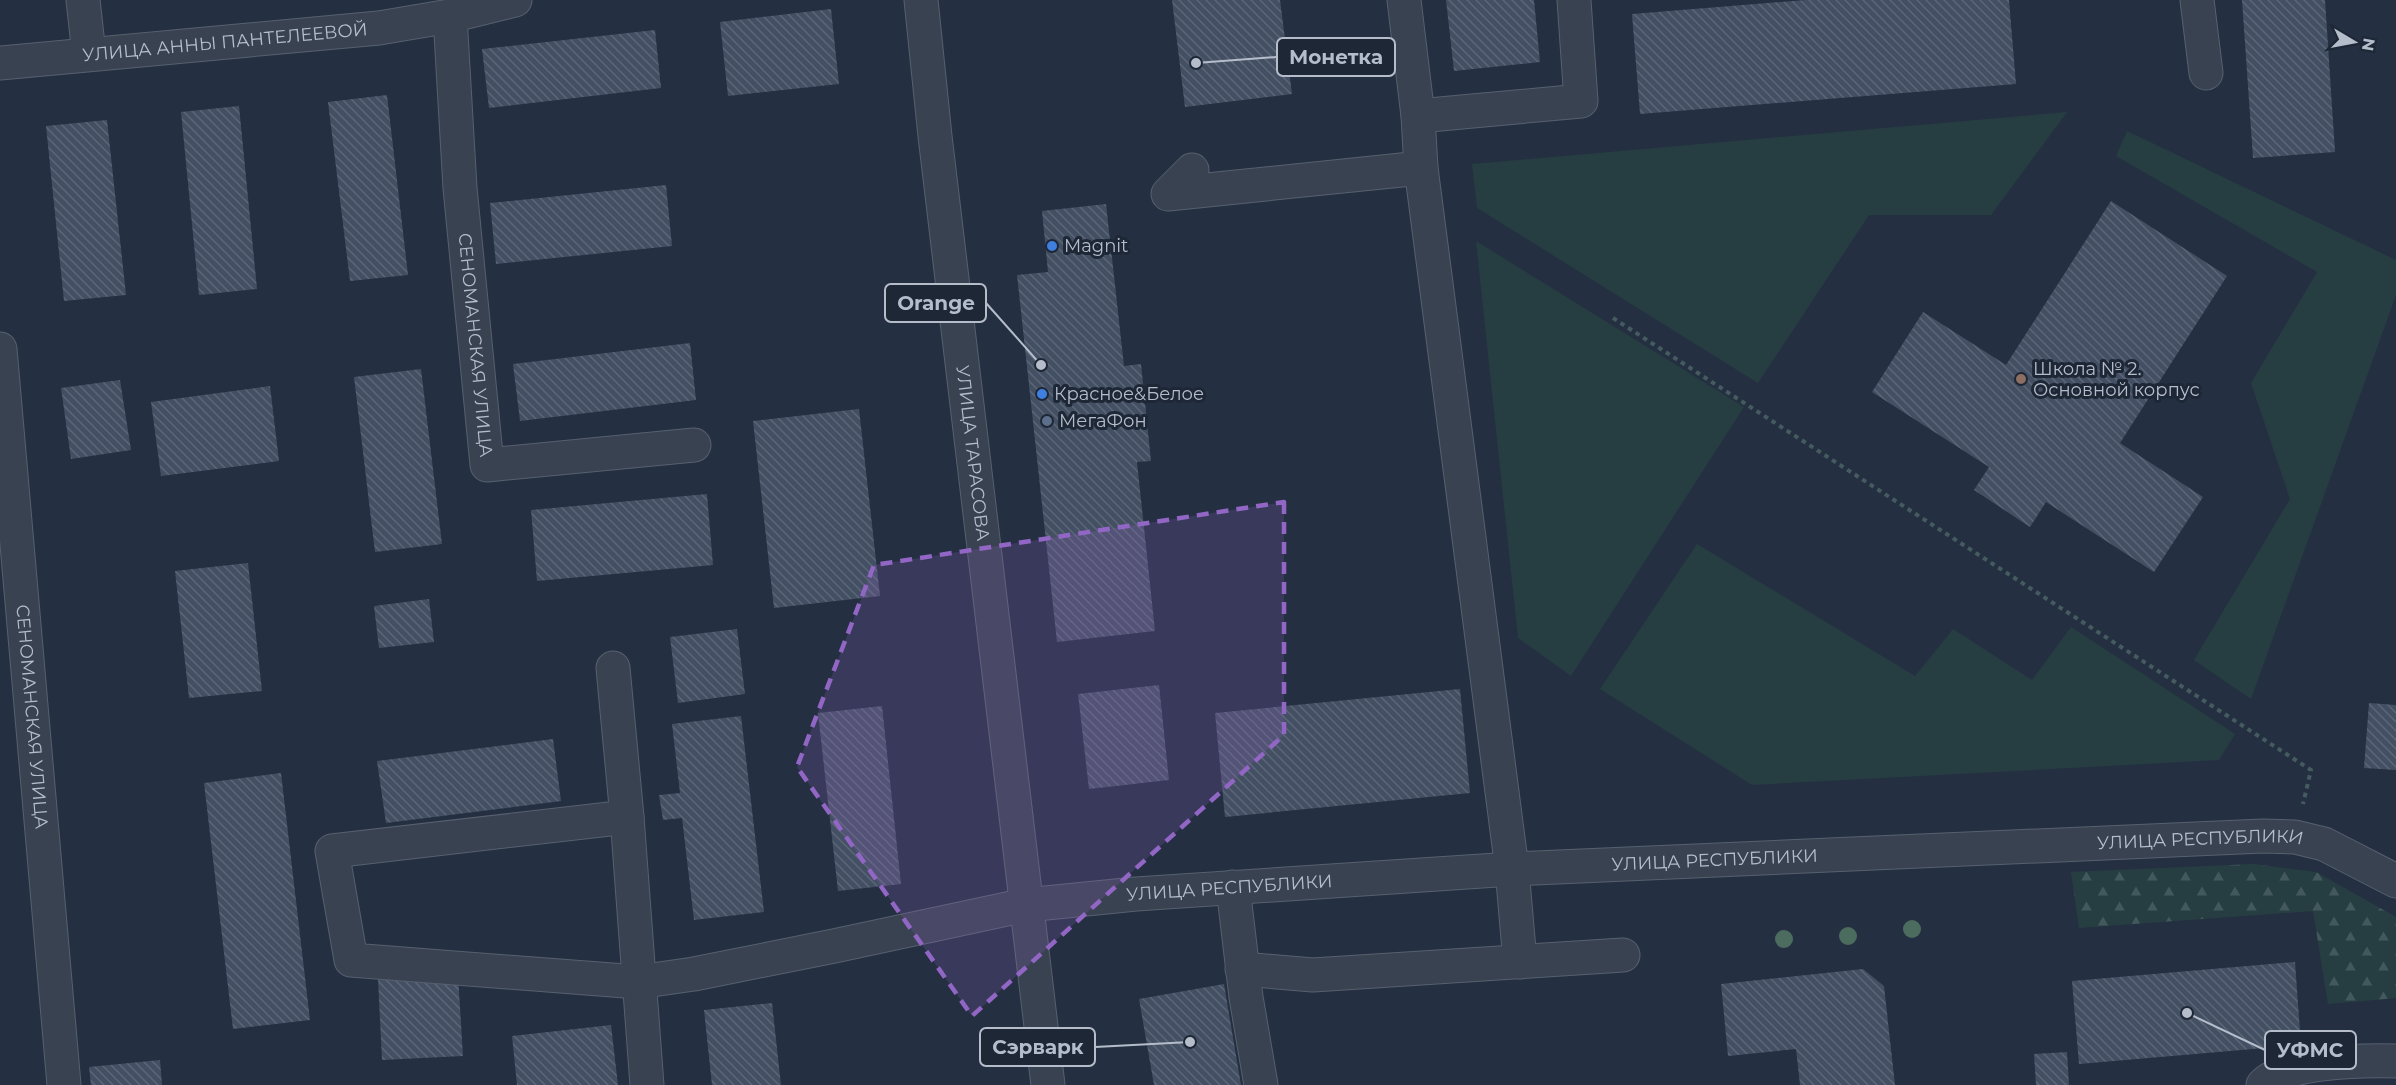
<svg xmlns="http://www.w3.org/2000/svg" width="2396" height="1085" font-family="Montserrat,sans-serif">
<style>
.grass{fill:#263e42}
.forest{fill:url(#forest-firs)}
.building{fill:url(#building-back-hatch)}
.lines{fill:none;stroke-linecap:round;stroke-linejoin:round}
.minor-casing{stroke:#57606e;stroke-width:35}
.path{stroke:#455b5f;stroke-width:4;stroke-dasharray:4.5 4.5;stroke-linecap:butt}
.minor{stroke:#394251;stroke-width:33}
.tree{fill:#4b6c5f}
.marked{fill:#9266c4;fill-opacity:0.2;stroke:#9266c4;stroke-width:4.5;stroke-dasharray:12 8;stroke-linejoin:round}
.shop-dot{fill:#3f7fe0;stroke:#1d2736;stroke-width:2}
.education-dot{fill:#8d6e63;stroke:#1d2736;stroke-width:2}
.service-dot{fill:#5c6f8a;stroke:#1d2736;stroke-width:2}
.labels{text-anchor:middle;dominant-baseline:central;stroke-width:6;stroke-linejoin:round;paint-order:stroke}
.street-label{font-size:18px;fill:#b5bdcb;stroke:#1d2736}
.poi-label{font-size:18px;fill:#b5bdcb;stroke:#1d2736;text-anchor:start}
.leader{fill:none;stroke:#b5bdcb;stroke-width:2}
.callout-dot{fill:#b5bdcb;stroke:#1d2736;stroke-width:2}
.callout{fill:#1d2736;stroke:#b5bdcb;stroke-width:2}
.callout-label{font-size:20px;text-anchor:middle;font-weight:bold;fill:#b5bdcb}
</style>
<defs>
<pattern id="forest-firs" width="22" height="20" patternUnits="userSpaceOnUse" patternTransform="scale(1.5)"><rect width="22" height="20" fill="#263e42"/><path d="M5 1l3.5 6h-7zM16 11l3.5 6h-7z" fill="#43585c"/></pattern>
<pattern id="building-back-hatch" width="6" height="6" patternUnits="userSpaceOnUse" patternTransform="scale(1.5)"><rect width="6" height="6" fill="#434f63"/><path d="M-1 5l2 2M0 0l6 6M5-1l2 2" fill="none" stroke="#5c6678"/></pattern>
</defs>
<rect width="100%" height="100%" fill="#243041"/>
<!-- grass -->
<path class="grass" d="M2067 112 1991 215H1869L1758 383 1477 208 1472 164Z
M2127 131 2396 260V295L2251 699 2194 660 2290 499 2251 383 2317 272 2116 156Z
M1476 241 1744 407 1571 676 1518 638Z
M1697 544 1915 676 1953 629 2032 680 2071 627 2235 734 2219 760 1752 785 1600 689Z"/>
<!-- forest -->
<path class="forest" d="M2254 864 2316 872 2396 917V998L2328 1004 2313 911 2079 928 2071 872Z"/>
<!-- building -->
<path class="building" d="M1172 0H1280L1292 94 1185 107Z
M1446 0H1534L1540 62 1454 71Z
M1806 0H2009L2016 84 1640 114 1632 14Z
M2242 0H2325L2335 152 2253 158Z
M831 9 839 84 728 96 720 22Z
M655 30 661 88 489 108 482 49Z
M387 95 408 275 350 281 328 102Z
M239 106 257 289 199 295 181 112Z
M107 120 126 295 64 301 46 126Z
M666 185 672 246 496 264 490 203Z
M2111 201 2227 276 2120 443 2203 497 2154 572 2046 502 2030 527 1974 490 1989 467 1872 392 1923 312 2006 365Z
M1106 204 1124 366 1141 364 1151 461 1137 462 1155 631 1057 642 1017 275 1048 272 1042 211Z
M690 343 696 400 520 421 513 364Z
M421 369 442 544 375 552 354 377Z
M120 380 131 450 71 459 61 388Z
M270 386 279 461 161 476 151 402Z
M859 409 880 596 774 608 753 421Z
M707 494 713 565 537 581 531 510Z
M248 563 262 691 189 698 175 571Z
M429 599 434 642 379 648 374 606Z
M737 629 745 694 678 703 670 637Z
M1159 685 1169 780 1089 789 1078 694Z
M1460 689 1470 793 1225 817 1215 713Z
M2369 703 2396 705V770L2364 768Z
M882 706 901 884 838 891 818 713Z
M741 716 764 912 694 920 682 818 663 820 659 795 680 793 672 724Z
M553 739 561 801 386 823 377 761Z
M281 773 310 1020 233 1029 204 783Z
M2295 962 2301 1045 2079 1064 2072 981Z
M1863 969 1884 986 1895 1085H1800L1796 1049 1728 1056 1721 984Z
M458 975 463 1056 382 1060 378 979Z
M1224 984 1241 1085H1154L1139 999Z
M772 1003 781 1085H712L704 1010Z
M611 1025 618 1085H517L512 1036Z
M2067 1052 2069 1085H2036L2034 1054Z
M160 1060 162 1085H91L89 1067Z"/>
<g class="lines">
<defs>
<g id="minor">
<path d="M83 0 89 54"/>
<path id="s1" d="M921 0 935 136 1048 1085"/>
<path d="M1404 0 1418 116 1421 168 1512 869 1520 962"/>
<path d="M2197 0 2206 73"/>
<path id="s2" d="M450 16 460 188 487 465 694 445"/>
<path id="s3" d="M0 63 379 28 450 16 515 0"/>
<path d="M1418 116 1581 101 1574 0"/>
<path d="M1192 170 1168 194 1421 168"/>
<path id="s4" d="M0 349 64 1085"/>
<path d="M613 668 627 817"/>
<path d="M1233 887 1246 997 1261 1085"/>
<path d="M1242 969 1313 975 1623 955"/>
<path id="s5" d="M647 1085 627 817 332 851 351 960 638 982 694 974 834 946 1026 905 1136 894 1512 869 2263 836 2295 837 2324 844 2396 881"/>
<path d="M2263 1085C2285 1061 2364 1060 2396 1061"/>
</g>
</defs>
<!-- minor casing -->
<use href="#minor" class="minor-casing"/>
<!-- path -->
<path class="path" d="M1613 318 2311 770 2303 804"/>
<!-- minor -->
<use href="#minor" class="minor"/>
</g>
<!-- trees -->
<g class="tree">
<circle cx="1912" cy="929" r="9"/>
<circle cx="1848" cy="936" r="9"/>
<circle cx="1784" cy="939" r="9"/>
</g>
<!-- marked area -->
<path class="marked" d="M1284 502V735L972 1016 797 767 874 565Z"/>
<!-- markers -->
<g class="shop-dot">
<circle cx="1052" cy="246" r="6"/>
<circle cx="1042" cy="394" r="6"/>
</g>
<circle class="education-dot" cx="2021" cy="379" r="6"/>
<circle class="service-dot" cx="1047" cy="421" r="6"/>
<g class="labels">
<!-- street labels -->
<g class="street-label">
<text stroke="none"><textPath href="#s3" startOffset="226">УЛИЦА АННЫ ПАНТЕЛЕЕВОЙ</textPath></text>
<text stroke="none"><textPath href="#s2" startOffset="330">СЕНОМАНСКАЯ УЛИЦА</textPath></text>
<text stroke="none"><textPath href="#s1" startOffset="456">УЛИЦА ТАРАСОВА</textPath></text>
<text stroke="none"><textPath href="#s4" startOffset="369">СЕНОМАНСКАЯ УЛИЦА</textPath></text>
<text stroke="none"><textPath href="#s5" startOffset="2536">УЛИЦА РЕСПУБЛИКИ</textPath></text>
<text stroke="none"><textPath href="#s5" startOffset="2050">УЛИЦА РЕСПУБЛИКИ</textPath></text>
<text stroke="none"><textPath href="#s5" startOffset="1564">УЛИЦА РЕСПУБЛИКИ</textPath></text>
</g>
<!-- poi labels -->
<g class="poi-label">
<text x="1064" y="246">Magnit</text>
<text x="2033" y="369">Школа № 2.<tspan x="2033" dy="21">Основной корпус</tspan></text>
<text x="1054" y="394">Красное&amp;Белое</text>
<text x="1059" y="421">МегаФон</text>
</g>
</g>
<!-- callouts -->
<path class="leader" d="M1196 63L1277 57M1041 365L986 303M1190 1042L1095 1047M2187 1013L2265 1050"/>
<g class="callout-dot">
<circle cx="1196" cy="63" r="6"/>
<circle cx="1041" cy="365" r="6"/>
<circle cx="1190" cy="1042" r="6"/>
<circle cx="2187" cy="1013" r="6"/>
</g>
<g class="callout">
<rect x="1277" y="38" width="118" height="38" rx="6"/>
<rect x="885" y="284" width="101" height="38" rx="6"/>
<rect x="980" y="1028" width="115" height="38" rx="6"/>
<rect x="2265" y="1031" width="91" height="38" rx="6"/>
</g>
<g class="callout-label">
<text x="1336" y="64">Монетка</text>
<text x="936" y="310">Orange</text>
<text x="1038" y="1054">Сэрварк</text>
<text x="2310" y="1057">УФМС</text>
</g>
<!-- north arrow -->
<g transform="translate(2354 42) rotate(100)" stroke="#1d2736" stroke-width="4.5" paint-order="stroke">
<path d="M0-4.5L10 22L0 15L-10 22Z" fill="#b5bdcb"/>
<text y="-9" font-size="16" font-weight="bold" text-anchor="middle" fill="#b5bdcb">N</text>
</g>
</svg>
